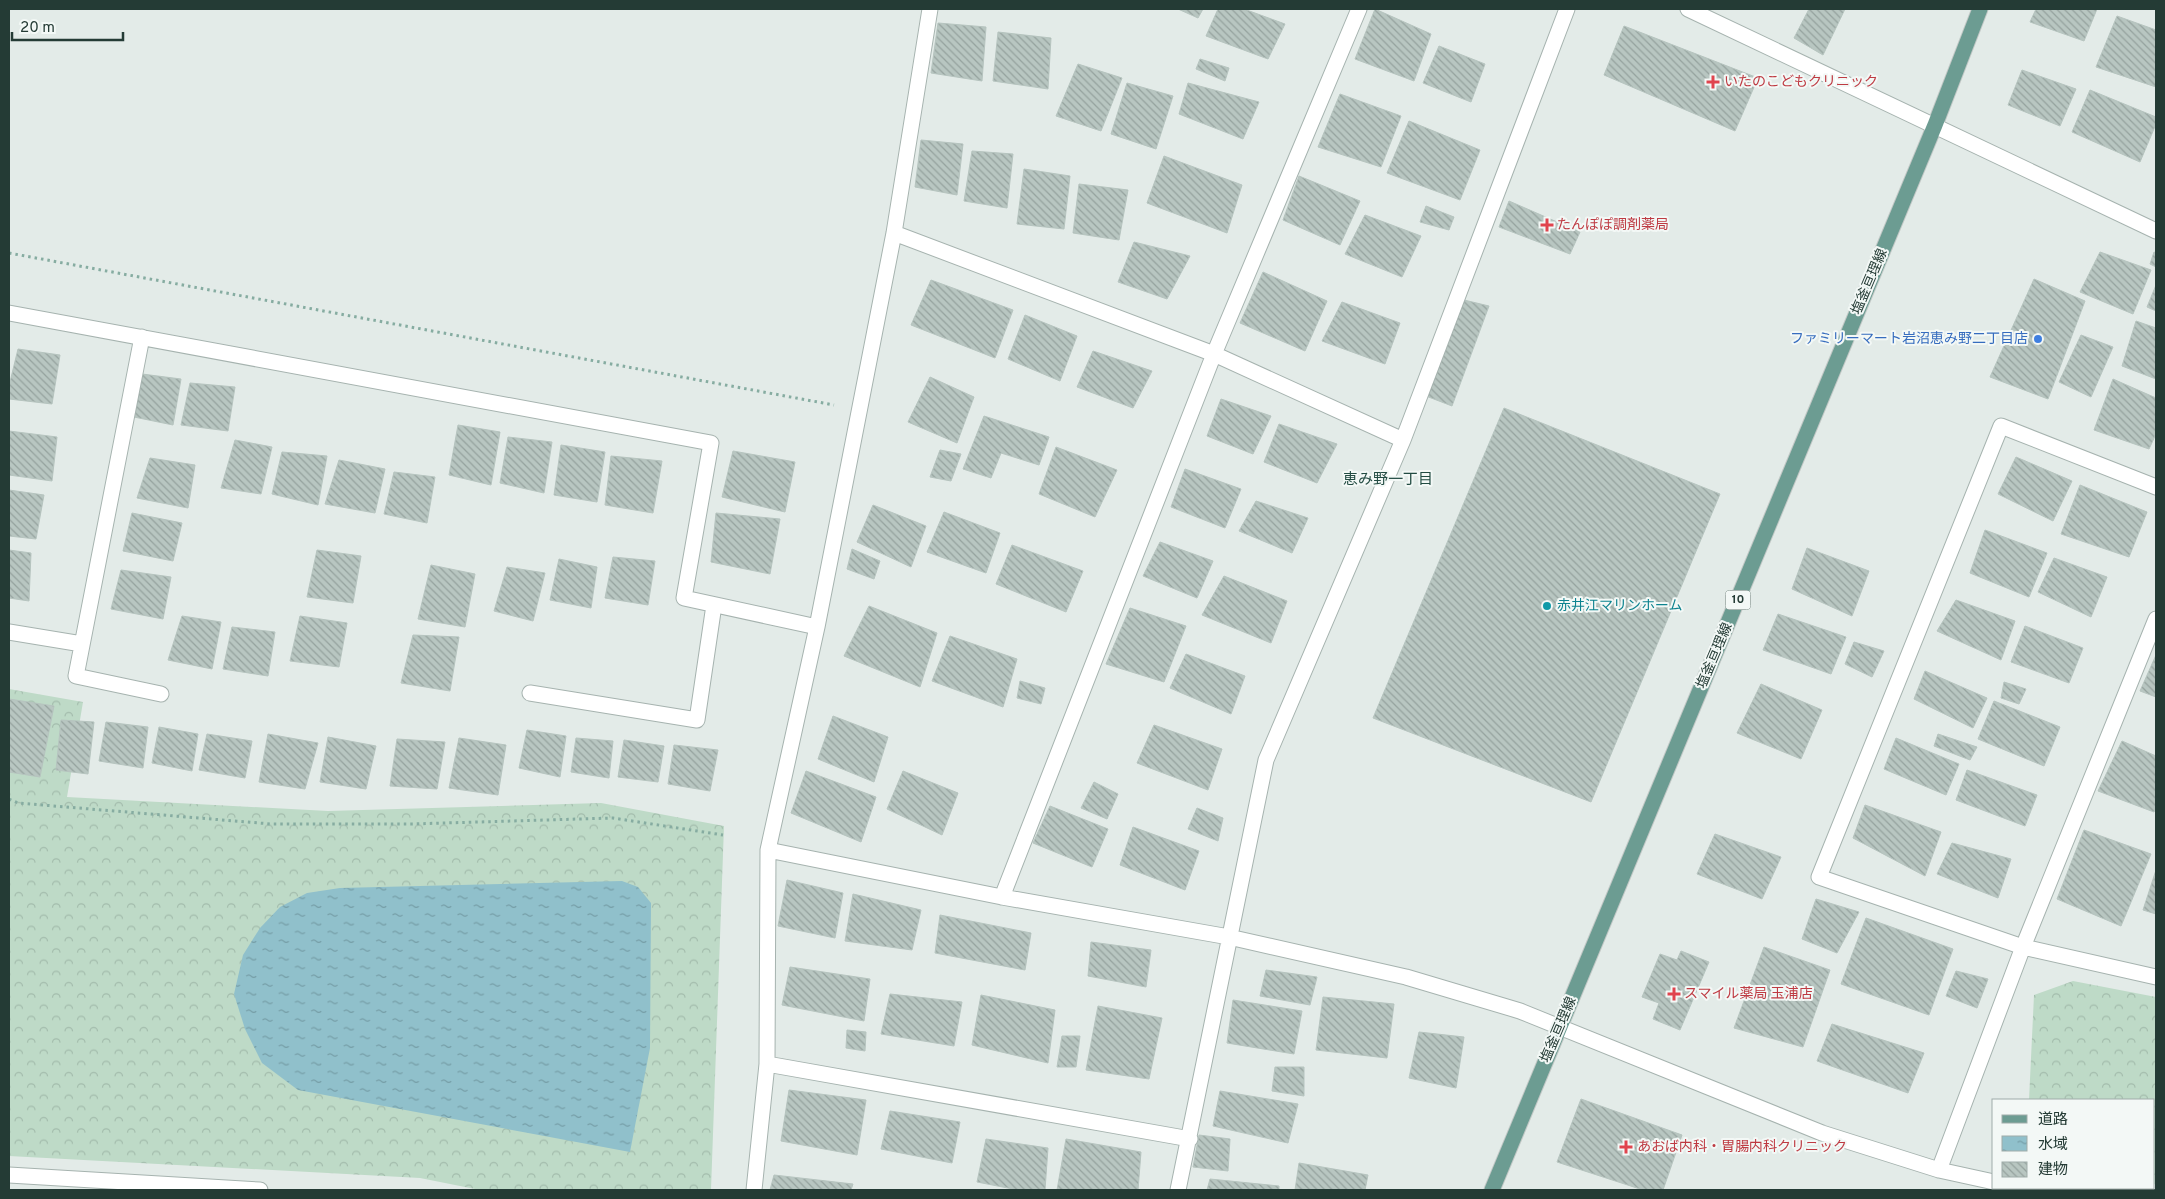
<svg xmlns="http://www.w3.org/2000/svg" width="2165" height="1199" font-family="Overpass,'Noto Sans JP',sans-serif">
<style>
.forest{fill:url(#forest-crowns)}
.water{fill:url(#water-ripples)}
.building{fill:url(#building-back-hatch);stroke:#b6c4bf}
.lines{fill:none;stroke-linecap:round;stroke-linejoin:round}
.minor-casing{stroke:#a6b3af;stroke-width:17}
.major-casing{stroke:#c2c8c6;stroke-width:17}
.path{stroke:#86aca1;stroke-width:3;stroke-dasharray:2.5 4;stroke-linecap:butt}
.minor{stroke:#fff;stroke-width:15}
.major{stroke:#6c9c92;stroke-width:15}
.health-dot{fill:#e0444e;stroke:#f3f8f6;stroke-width:2}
.shop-dot{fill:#3f7fe0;stroke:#f3f8f6;stroke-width:2}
.culture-dot{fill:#0f9aa8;stroke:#f3f8f6;stroke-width:2}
.labels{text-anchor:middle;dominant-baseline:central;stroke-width:4;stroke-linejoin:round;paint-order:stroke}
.shield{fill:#f3f8f6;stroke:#62746f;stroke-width:1}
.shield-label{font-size:12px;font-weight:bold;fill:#243b35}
.health-label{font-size:14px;fill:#be3a42;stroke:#f3f8f6;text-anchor:start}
.street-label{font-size:14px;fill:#243b35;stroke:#f3f8f6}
.shop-label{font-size:14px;fill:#366cbe;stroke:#f3f8f6;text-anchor:end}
.culture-label{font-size:14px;fill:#0d838f;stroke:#f3f8f6;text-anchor:start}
.neighbourhood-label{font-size:15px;fill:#224b42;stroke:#f3f8f6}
</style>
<defs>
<pattern id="forest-crowns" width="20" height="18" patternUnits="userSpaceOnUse" patternTransform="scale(1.25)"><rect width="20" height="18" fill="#bedac7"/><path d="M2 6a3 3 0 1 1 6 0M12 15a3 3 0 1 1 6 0" fill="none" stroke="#a3bcac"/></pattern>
<pattern id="water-ripples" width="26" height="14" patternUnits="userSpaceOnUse" patternTransform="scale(1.25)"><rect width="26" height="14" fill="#90c0cb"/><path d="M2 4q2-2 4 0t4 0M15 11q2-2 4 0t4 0" fill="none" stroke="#759da6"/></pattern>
<pattern id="building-back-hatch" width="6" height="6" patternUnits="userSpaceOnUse" patternTransform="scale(1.25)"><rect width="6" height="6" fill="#b8c6c1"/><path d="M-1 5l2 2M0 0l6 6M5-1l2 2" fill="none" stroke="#95a29e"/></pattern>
</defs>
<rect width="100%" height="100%" fill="#e3ebe8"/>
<!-- forest -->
<path class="forest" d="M9 689 83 702 67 797 328 811 601 803 724 826 711 1190H480L420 1178 9 1156Z
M2073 981 2156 997V1185L2154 1184V1100H2029L2034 995Z"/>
<!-- water -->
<path class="water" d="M622 881 638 887 651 903 650 1048 630 1152 298 1090 262 1063 245 1029 234 994 243 955 260 928 280 907 307 893 340 888Z"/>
<!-- building -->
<path class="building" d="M1178 9H1203L1198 18Z
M1218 9H1244L1285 24 1268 59 1206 36Z
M1375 9 1431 34 1414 81 1355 59Z
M1809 9H1845L1823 55 1794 38Z
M2036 9H2097L2084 41 2030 22Z
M2117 16 2156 30V87L2096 67Z
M938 23 986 27 982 81 931 73Z
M1624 26 1758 78 1735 131 1604 75Z
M998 32 1051 38 1048 89 993 81Z
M1439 46 1485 64 1471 102 1423 83Z
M1200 59 1229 68 1225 81 1196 69Z
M1078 64 1122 78 1101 131 1056 116Z
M2022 70 2076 89 2060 126 2008 105Z
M1127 83 1173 96 1156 149 1111 134Z
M1188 83 1259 102 1243 139 1179 114Z
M2090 90 2156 117V124L2140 162 2072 132Z
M1340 94 1401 116 1381 167 1318 147Z
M1409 121 1480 150 1460 200 1387 173Z
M921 140 963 144 957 195 915 187Z
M972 151 1013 154 1007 208 964 201Z
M1164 156 1242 185 1227 233 1147 203Z
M1024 169 1070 176 1064 229 1017 224Z
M1299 176 1360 201 1340 245 1283 220Z
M1079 184 1128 190 1119 240 1073 233Z
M1509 201 1580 232 1570 254 1499 227Z
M1426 206 1454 217 1449 230 1420 222Z
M1365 215 1421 236 1402 277 1345 254Z
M1134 242 1190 256 1167 299 1118 282Z
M2100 252 2151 270 2133 314 2080 292Z
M2154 252 2156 253V267L2150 264Z
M1263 272 1327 301 1305 351 1240 323Z
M2034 279 2085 301 2048 399 1990 377Z
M931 280 1013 310 995 358 911 325Z
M2156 285V311L2147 307Z
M1464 300 1489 306 1452 406 1426 396Z
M1342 302 1400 323 1385 364 1322 341Z
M1025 315 1077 336 1060 381 1008 359Z
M2136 321 2156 328V379L2122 366Z
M2081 335 2113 347 2091 397 2059 382Z
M18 349 60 355 52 404 9 399V386Z
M1093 351 1152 371 1133 408 1077 387Z
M142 374 181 379 173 425 134 417Z
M930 377 974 397 957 443 908 422Z
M2113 379 2156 398V434L2149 449 2094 430Z
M190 383 235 387 228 431 181 425Z
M1221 399 1271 416 1253 454 1207 436Z
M1504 408 1720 494 1591 802 1373 718Z
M984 416 1049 437 1039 465 1001 453 991 478 963 469Z
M1279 424 1337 444 1317 483 1264 462Z
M458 425 500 432 491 485 449 475Z
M9 431 57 437 52 481 9 475Z
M508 437 552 442 544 493 500 483Z
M235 440 272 447 261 494 221 488Z
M561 445 605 452 597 502 554 495Z
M1056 447 1117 470 1095 517 1039 494Z
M940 450 961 454 951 481 930 477Z
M733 451 795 462 785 512 722 497Z
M282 452 327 456 318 505 272 494Z
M611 456 662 461 653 513 605 505Z
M2016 457 2072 481 2053 521 1998 494Z
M150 458 195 465 188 508 137 498Z
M339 460 385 469 375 513 325 504Z
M1185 469 1241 489 1225 528 1171 507Z
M394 472 435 477 427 523 384 514Z
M2080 485 2147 512 2129 557 2061 534Z
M9 490 44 495 36 539 9 536Z
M1256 501 1308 518 1292 553 1239 531Z
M873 505 926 526 911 567 857 542Z
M944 512 1000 533 986 573 927 552Z
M132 513 182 523 173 561 123 551Z
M716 513 780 519 770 574 711 562Z
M1985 530 2047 553 2029 597 1970 573Z
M1160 542 1213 561 1197 598 1143 576Z
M1012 545 1083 571 1066 612 996 584Z
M1807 548 1869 571 1852 616 1792 589Z
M852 549 880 561 874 579 847 569Z
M9 550 31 553 29 601 9 598Z
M317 550 361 556 353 603 307 597Z
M613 557 655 561 648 605 605 598Z
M2054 558 2107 577 2091 617 2038 592Z
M559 559 597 567 591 608 550 600Z
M431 565 475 574 465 627 418 619Z
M507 567 545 573 533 621 494 611Z
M121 570 171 577 163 619 111 609Z
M1224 576 1287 601 1271 643 1202 615Z
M1956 600 2015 621 2001 660 1937 631Z
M869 606 937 633 920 687 844 656Z
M1130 608 1186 626 1164 682 1106 664Z
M1778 614 1846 637 1831 674 1763 650Z
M182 616 221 622 212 669 168 660Z
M300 616 347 623 339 667 290 661Z
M2025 626 2083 648 2069 683 2011 662Z
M232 627 275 632 268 676 223 669Z
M413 635 459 637 450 691 401 683Z
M950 636 1017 659 1003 707 932 681Z
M1854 642 1884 651 1872 677 1845 664Z
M1186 654 1245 676 1231 714 1170 688Z
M2156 655V697L2140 691Z
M1925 671 1987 698 1973 728 1914 699Z
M1020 681 1045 688 1041 704 1017 698Z
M2004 682 2026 689 2019 704 2001 698Z
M1761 684 1822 710 1801 759 1737 733Z
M9 699 54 706 40 777 9 772Z
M1994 701 2060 727 2044 766 1978 739Z
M833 716 888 737 874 782 818 759Z
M61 720 94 722 88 774 56 770Z
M106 722 148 727 143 768 99 761Z
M1154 725 1222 749 1208 790 1137 763Z
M159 727 198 734 192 771 152 763Z
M527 730 566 736 560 777 519 768Z
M207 734 252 741 245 778 199 770Z
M268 734 318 743 305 789 259 782Z
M1938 734 1977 747 1970 760 1934 746Z
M328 737 376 746 366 789 320 782Z
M459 738 506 745 498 795 449 788Z
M576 738 613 741 609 778 571 772Z
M1896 738 1959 764 1946 795 1884 769Z
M397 739 445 742 437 789 390 786Z
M624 740 664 746 658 782 618 777Z
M2122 741 2156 756V808L2154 812 2098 791Z
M674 745 718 750 710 791 668 784Z
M1967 770 2037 795 2025 826 1956 800Z
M806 771 876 797 861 842 791 813Z
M903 771 958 793 942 835 887 809Z
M1094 782 1118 794 1107 819 1081 808Z
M1865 805 1941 832 1925 876 1853 838Z
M1050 806 1108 829 1092 867 1033 843Z
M1197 808 1223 818 1218 841 1188 829Z
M1133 827 1199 851 1185 890 1120 865Z
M2084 830 2151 854 2121 926 2057 899Z
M1715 834 1781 857 1762 899 1697 874Z
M1952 843 2011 859 1998 898 1937 874Z
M2156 870V914L2143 910Z
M787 880 843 893 835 938 778 926Z
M853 894 921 910 912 950 845 941Z
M1816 899 1859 912 1837 953 1802 939Z
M940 915 1031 933 1025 970 935 953Z
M1866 918 1953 949 1929 1015 1841 984Z
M1091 942 1151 950 1146 987 1088 976Z
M1764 947 1830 970 1803 1047 1734 1028Z
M1681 951 1709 962 1680 1030 1653 1019 1659 1003 1642 997 1660 954 1677 960Z
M790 967 870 979 864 1021 782 1005Z
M1266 970 1317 977 1310 1005 1260 996Z
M1956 971 1988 979 1977 1008 1946 996Z
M890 994 962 1002 954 1046 881 1034Z
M981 995 1055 1010 1048 1063 972 1045Z
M1323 997 1394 1004 1387 1058 1316 1050Z
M1233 1000 1302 1011 1294 1054 1227 1043Z
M1098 1006 1162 1018 1149 1079 1086 1070Z
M1832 1024 1924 1053 1908 1093 1817 1061Z
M847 1030 866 1032 865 1051 846 1048Z
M1419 1032 1464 1037 1456 1088 1409 1078Z
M1062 1036H1080L1076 1067H1057Z
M1275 1067H1304V1096L1272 1091Z
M789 1090 866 1100 857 1155 781 1141Z
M1220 1091 1298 1104 1288 1143 1213 1126Z
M1581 1099 1682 1135 1663 1190H1643L1557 1162Z
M890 1111 960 1122 952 1163 881 1149Z
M1199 1135 1230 1139 1228 1171 1193 1167Z
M986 1139 1048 1148 1045 1190H1018L977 1182Z
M1066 1139 1141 1152 1138 1190H1057Z
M1299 1163 1368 1175 1365 1190H1295Z
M774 1175 853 1184 851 1190H770Z
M1210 1179 1279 1186V1190H1207Z"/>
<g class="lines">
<defs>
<path id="minor" d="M1688 9 2156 231
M894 233 1214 354 1403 440
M9 313 711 443 684 598 817 627
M142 337 76 676 161 694
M2156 487 2001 426 1819 877 2023 947 2156 977
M9 632 82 644
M530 693 697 720 714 605
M768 850 1002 897 1229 937 1406 977 1520 1011 1822 1133 1939 1170 1994 1182
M1002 897 1214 354 1359 9
M767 1064 1190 1139
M1939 1170 2023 947 2156 619
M9 1175 260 1190
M2023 1188 2035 1190
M754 1190 767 1064 768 850 817 627 894 233 930 9
M1178 1190 1266 760 1403 440 1567 9"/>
<path id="major" d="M1492 1190 1935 125 1980 9"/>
</defs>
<!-- minor casing -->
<use href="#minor" class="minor-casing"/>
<!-- major casing -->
<use href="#major" class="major-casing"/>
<!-- path -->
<path class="path" d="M9 253 834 405
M9 799 18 803 271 824H411L613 818 723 835"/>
<!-- minor -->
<use href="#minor" class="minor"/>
<!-- major -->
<use href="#major" class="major"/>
</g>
<!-- markers -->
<g class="health-dot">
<path d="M1710.5 74.5h5v5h5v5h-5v5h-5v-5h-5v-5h5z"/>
<path d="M1544.5 217.5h5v5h5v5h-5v5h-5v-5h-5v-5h5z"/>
<path d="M1671.5 986.5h5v5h5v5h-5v5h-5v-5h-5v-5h5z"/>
<path d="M1623.5 1139.5h5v5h5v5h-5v5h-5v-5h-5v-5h5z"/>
</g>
<circle class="shop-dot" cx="2038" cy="339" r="5"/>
<circle class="culture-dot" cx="1547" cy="606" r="5"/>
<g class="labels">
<!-- shield labels -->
<rect class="shield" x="1725.5" y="590.5" width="25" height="19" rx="4"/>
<g class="shield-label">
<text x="1738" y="600">10</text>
</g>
<!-- health labels -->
<g class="health-label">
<text x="1724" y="82">いたのこどもクリニック</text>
<text x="1557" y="225">たんぽぽ調剤薬局</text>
<text x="1684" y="994">スマイル薬局 玉浦店</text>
<text x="1637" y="1147">あおば内科・胃腸内科クリニック</text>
</g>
<!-- street labels -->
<g class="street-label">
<text transform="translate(1870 282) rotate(-67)">塩釜亘理線</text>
<text transform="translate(1715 656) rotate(-67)">塩釜亘理線</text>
<text transform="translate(1559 1030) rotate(-67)">塩釜亘理線</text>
</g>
<!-- shop labels -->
<g class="shop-label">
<text x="2028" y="339">ファミリーマート岩沼恵み野二丁目店</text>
</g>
<!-- culture labels -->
<g class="culture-label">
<text x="1557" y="606">赤井江マリンホーム</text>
</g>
<!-- neighbourhood labels -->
<g class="neighbourhood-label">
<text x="1388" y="480">恵み野一丁目</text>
</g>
</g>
<!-- border -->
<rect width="2165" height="1199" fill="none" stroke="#243b35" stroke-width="20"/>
<!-- legend -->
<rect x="1992" y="1099" width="162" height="90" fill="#f3f8f6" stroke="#a0aca9"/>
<rect x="2002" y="1115" width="25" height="8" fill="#6c9c92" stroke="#a0aca9"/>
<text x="2038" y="1124" font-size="15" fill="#243b35">道路</text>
<rect x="2002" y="1136" width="25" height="15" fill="url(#water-ripples)" stroke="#a0aca9"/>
<text x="2038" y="1149" font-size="15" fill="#243b35">水域</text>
<rect x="2002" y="1162" width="25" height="15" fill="url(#building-back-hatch)" stroke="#a0aca9"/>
<text x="2038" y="1174" font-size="15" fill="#243b35">建物</text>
<!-- scale -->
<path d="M12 32v8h111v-8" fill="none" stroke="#243b35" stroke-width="2.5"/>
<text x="20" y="32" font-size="15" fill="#243b35" stroke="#f3f8f6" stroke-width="4" paint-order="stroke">20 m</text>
</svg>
